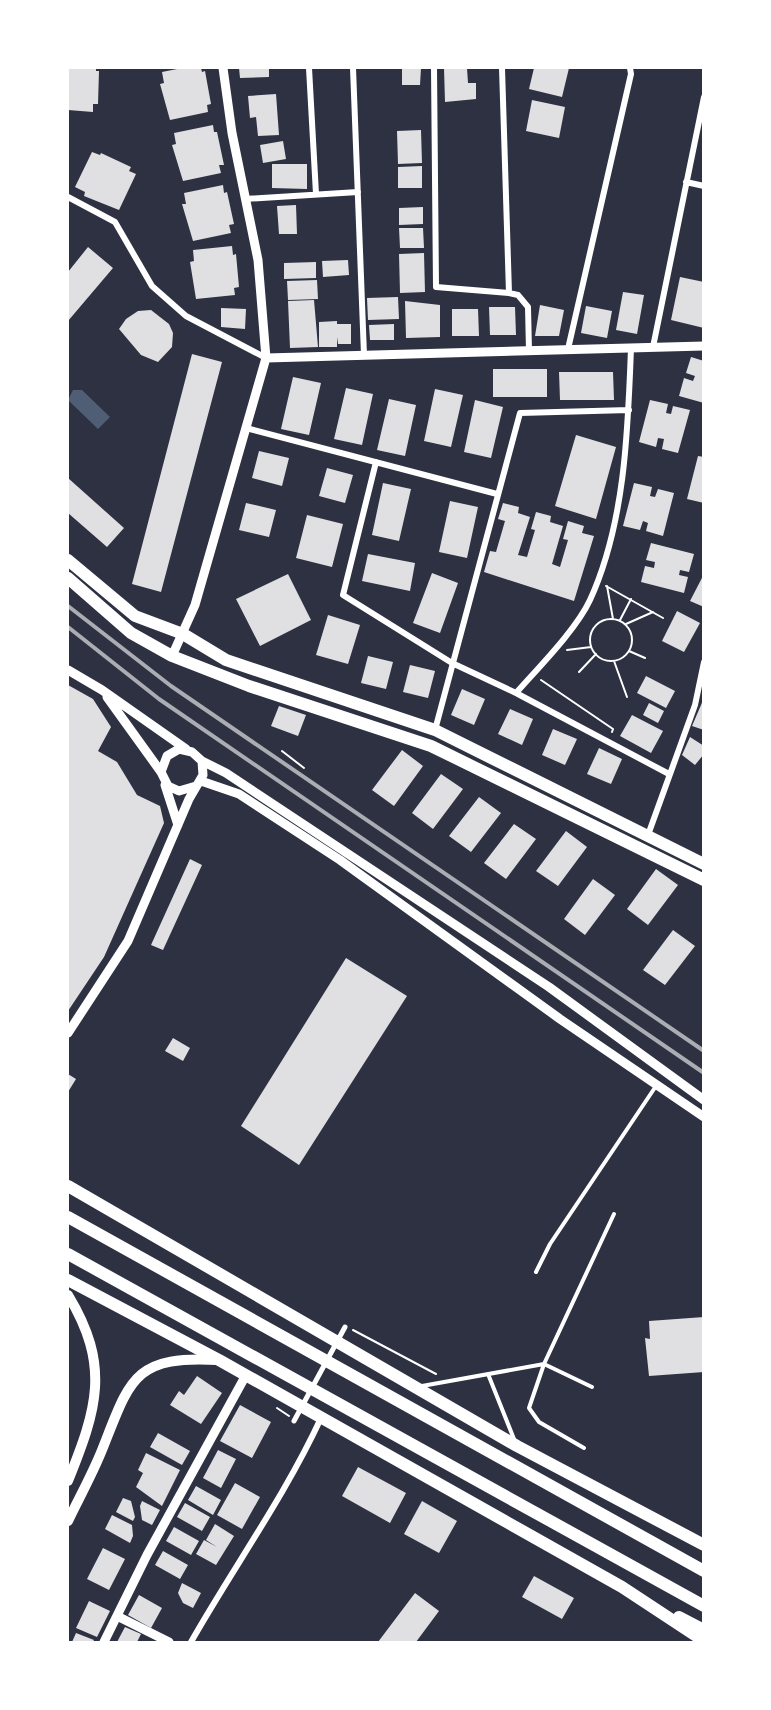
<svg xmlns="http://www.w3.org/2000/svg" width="771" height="1710" font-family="'Varela Round',sans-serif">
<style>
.water{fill:#4f5d75}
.building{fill:#e0e0e3}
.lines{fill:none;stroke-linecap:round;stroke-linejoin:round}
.path{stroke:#fff;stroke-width:2}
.service{stroke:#fff;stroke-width:4}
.pedestrian{stroke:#fff;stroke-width:5}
.minor{stroke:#fff;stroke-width:6}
.tertiary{stroke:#fff;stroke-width:9}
.secondary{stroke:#fff;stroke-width:10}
.primary{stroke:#fff;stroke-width:12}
.trunk{stroke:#fff;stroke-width:12}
.rail{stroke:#abadb3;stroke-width:4}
</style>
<rect width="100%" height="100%" fill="#2d3142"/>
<!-- water -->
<path class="water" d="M73 390H82L110 417 98 429 68 400Z"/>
<!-- building -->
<path class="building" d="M68 68H96V71H99L98 104H93V112L68 110Z
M182 68H201L202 72 205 71 211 104 207 105 208 112 170 120 160 84 164 83 162 72Z
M239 68H269V77L240 78Z
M402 68H421L420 85H402Z
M444 68H467L468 83H476V99L445 102Z
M534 68H569L562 97 529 89Z
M276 94 279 135 258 136 256 117 250 118 248 96Z
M532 100 565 107 559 138 526 131Z
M213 125 214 132H217L224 165H219L221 173 183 181 172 145 176 144 174 133Z
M421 130 422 163 398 164 397 131Z
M283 141 286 159 263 163 260 145Z
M92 152 100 155 101 153 131 167 129 171 136 174 119 210 84 196 85 192 75 187Z
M272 164H307V189L272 188Z
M422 166V188H398V167Z
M223 185 224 193 227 192 234 224 229 225 231 233 193 241 182 204H186L184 193Z
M296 205 297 234H279L277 206Z
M423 207V224L399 225V208Z
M399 228H423L424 248H400Z
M232 246 233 255 236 254 239 287 234 288 235 295 196 299 190 262 194 261 193 250Z
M88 247 113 268 68 321V272Z
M424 253 425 292 400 293 399 254Z
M348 260 349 275 323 277 322 261Z
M316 262V278L284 279V263Z
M680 277 704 282V328L671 320Z
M317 280 318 299 288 300 287 281Z
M623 292 644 295 637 334 616 330Z
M398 297 399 319 368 320 367 298Z
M314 300 318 347 290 348 288 301Z
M405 301 440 305V337L406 338Z
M540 305 564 310 559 336H535Z
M586 306 612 311 607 338 581 333Z
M489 307H515L516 335H490Z
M221 308 246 309 245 329 221 327Z
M452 309H478L479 336H452Z
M151 310 169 324 173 333 172 347 158 362 141 355 119 329 126 319 138 311Z
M337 321V324H351V344H338L337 337V347H319V322Z
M394 324V340H370L369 325Z
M192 354 222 362 161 592 132 584Z
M691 357 704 361V403L679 396 684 378 693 381 695 376 686 373Z
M493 369H547V397H493Z
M559 372H613L614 400H560Z
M293 377 321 383 309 435 281 429Z
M346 388 373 394 362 445 334 439Z
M435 389 463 395 451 447 424 441Z
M389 399 416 405 405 456 377 450Z
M475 400 503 407 491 458 464 452Z
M650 400 668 404 666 413 671 414 673 406 690 410 678 453 662 449 664 439 658 438 656 447 639 442Z
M576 435 616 447 596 519 555 506Z
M259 451 289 458 282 486 252 478Z
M698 456 704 457V503L687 499Z
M327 468 353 475 345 503 319 496Z
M68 478 124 528 107 547 68 513Z
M383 483 411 489 399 541 372 535Z
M634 483 652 487 650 496 655 497 658 489 674 493 663 536 646 531 648 523 643 521 640 530 623 526Z
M450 501 478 507 467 558 439 552Z
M246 503 276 510 269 537 239 530Z
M503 503 519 507 518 513 530 517 518 555 527 557 535 530 531 529 536 512 551 516 550 522 563 526 552 564 560 567 568 540 563 539 568 521 584 526 582 533 594 536 574 601 484 572 490 551 496 552 505 521 498 519Z
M307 515 343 524 332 567 296 558Z
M651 543 694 554 689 572 680 570 679 575 688 577 684 593 641 582 645 566 654 568 655 562 646 560Z
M368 554 415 563 410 591 362 581Z
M432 573 458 583 440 633 413 623Z
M288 574 311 620 260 646 236 599Z
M704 574V607L690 601Z
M677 611 700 623 684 652 662 641Z
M328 615 360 625 348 664 316 655Z
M368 656 393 662 386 689 361 683Z
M410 665 435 671 428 698 403 692Z
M646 676 675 691 666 708 637 693Z
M68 685 93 699 111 727 98 751 117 762 137 795 160 806 164 823 104 957 68 1011Z
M462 689 485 699 474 725 451 715Z
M704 698V730L692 726Z
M649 703 664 711 658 723 643 715Z
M279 706 306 715 298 736 271 726Z
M510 709 533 719 522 745 498 734Z
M632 715 663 731 651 753 620 736Z
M553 729 577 739 565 765 542 755Z
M690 737 704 746V754L695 765 682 755Z
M599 748 622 759 611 784 587 774Z
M402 750 423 766 394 806 372 790Z
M441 774 463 789 433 829 412 813Z
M479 797 501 813 471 852 449 836Z
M514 824 536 839 506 879 484 863Z
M566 831 587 847 558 886 536 871Z
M190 859 202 865 163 950 151 945Z
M656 869 678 885 648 925 627 909Z
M593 879 615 895 585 935 564 919Z
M673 930 695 946 665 985 643 970Z
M346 958 407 996 299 1165 241 1126Z
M173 1038 190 1048 183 1061 165 1051Z
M68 1074 76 1079 68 1092Z
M704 1317V1372L649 1376 645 1338 650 1339 649 1321Z
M197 1376 222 1393 201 1424 170 1405 179 1391 184 1395Z
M240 1405 271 1422 252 1458 220 1441Z
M158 1433 190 1451 182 1465 150 1447Z
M218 1450 236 1459 221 1488 203 1478Z
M146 1453 180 1470 162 1506 136 1487 143 1473 138 1470Z
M358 1467 406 1493 390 1523 342 1496Z
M235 1483 260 1497 242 1529 217 1515Z
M196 1486 221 1500 213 1515 188 1500Z
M123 1498 131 1501 135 1517 133 1521 116 1512Z
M142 1501 160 1510 152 1525 142 1520 140 1506Z
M422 1501 457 1521 439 1553 404 1534Z
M185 1503 210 1517 202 1531 177 1517Z
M112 1515 132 1525 133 1536 130 1543 105 1529Z
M215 1524 234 1536 216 1565 196 1554 204 1540 217 1547 206 1540Z
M174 1527 199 1541 191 1555 166 1541Z
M103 1548 125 1559 109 1590 87 1579Z
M163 1551 188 1565 180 1579 155 1565Z
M534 1576 574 1598 562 1619 522 1597Z
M182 1583 201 1593 193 1608 183 1603 178 1593Z
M415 1593 439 1611 416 1642H378Z
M139 1595 162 1608 151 1628 128 1615Z
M89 1601 110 1611 97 1637 76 1628Z
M125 1627 141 1634 137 1642H117Z
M76 1633 94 1640 93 1642H72Z"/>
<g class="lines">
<!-- path -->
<path class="path" d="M606 586 663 618
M607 586 613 619
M590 640a21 21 0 1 1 42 0a21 21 0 1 1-42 0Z
M620 620 631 599
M626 624 653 612
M567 650 591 647
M629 651 645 658
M614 661 627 697
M579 672 596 654
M541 680 613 729 612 732
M282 751 304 768
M353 1330 436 1374
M277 1408 289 1416"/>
<!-- service -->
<path class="service" d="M536 1272 550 1244 656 1086
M488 1374 514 1439
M422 1386 544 1364 614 1214
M584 1448 539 1422 529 1408 544 1364 592 1387"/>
<!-- pedestrian -->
<path class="pedestrian" d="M294 1421 345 1327"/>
<!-- minor -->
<path class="minor" d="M309 68 316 194
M353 68 364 355
M434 68 436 287 509 293
M502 68 509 293 518 295 528 307 529 351
M686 182 704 186
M68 197 115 222 152 286 186 316 266 358
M245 199 358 192
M653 347 704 97
M568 349 631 74 630 68
M246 428 497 494
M376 462 343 595 452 663 516 693 669 774
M516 693C538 668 576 630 590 600 625 524 628 430 631 348
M435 730 520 413 629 410
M648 835 695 705 704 662
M191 1642C233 1568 285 1496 321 1418"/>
<!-- tertiary -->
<path class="tertiary" d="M266 358 704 346
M172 656 195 605 266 358 258 260 232 133 223 68
M68 670 102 690 186 749
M107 697 161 772
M202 761 226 773 549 987 704 1100
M201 781 239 794 340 860 560 1019 704 1117
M165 785 178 825
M68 1033 128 941 189 799 203 775 202 761 192 752 179 749 167 756 161 772 168 786 179 791 196 786
M117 1616 169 1642
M104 1642 147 1555 246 1375"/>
<!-- secondary -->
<path class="secondary" d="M68 1295C111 1366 97 1409 68 1481
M68 1521C79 1498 92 1475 102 1450 130 1380 133 1355 218 1360"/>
<!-- primary -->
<path class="primary" d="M68 560 135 616 183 634 226 660 435 730 704 864
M68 578 131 633 172 656 249 686 431 746 704 880"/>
<!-- trunk -->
<path class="trunk" d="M68 1186 517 1446 704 1545
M68 1217 704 1571
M68 1254 704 1606
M68 1280 219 1360 622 1587 704 1641
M679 1617 704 1630"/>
<!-- rail -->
<path class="rail" d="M68 606 171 686 704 1051
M68 627 159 699 704 1073"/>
</g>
<!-- border -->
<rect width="771" height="1710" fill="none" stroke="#ffffff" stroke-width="138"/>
</svg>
